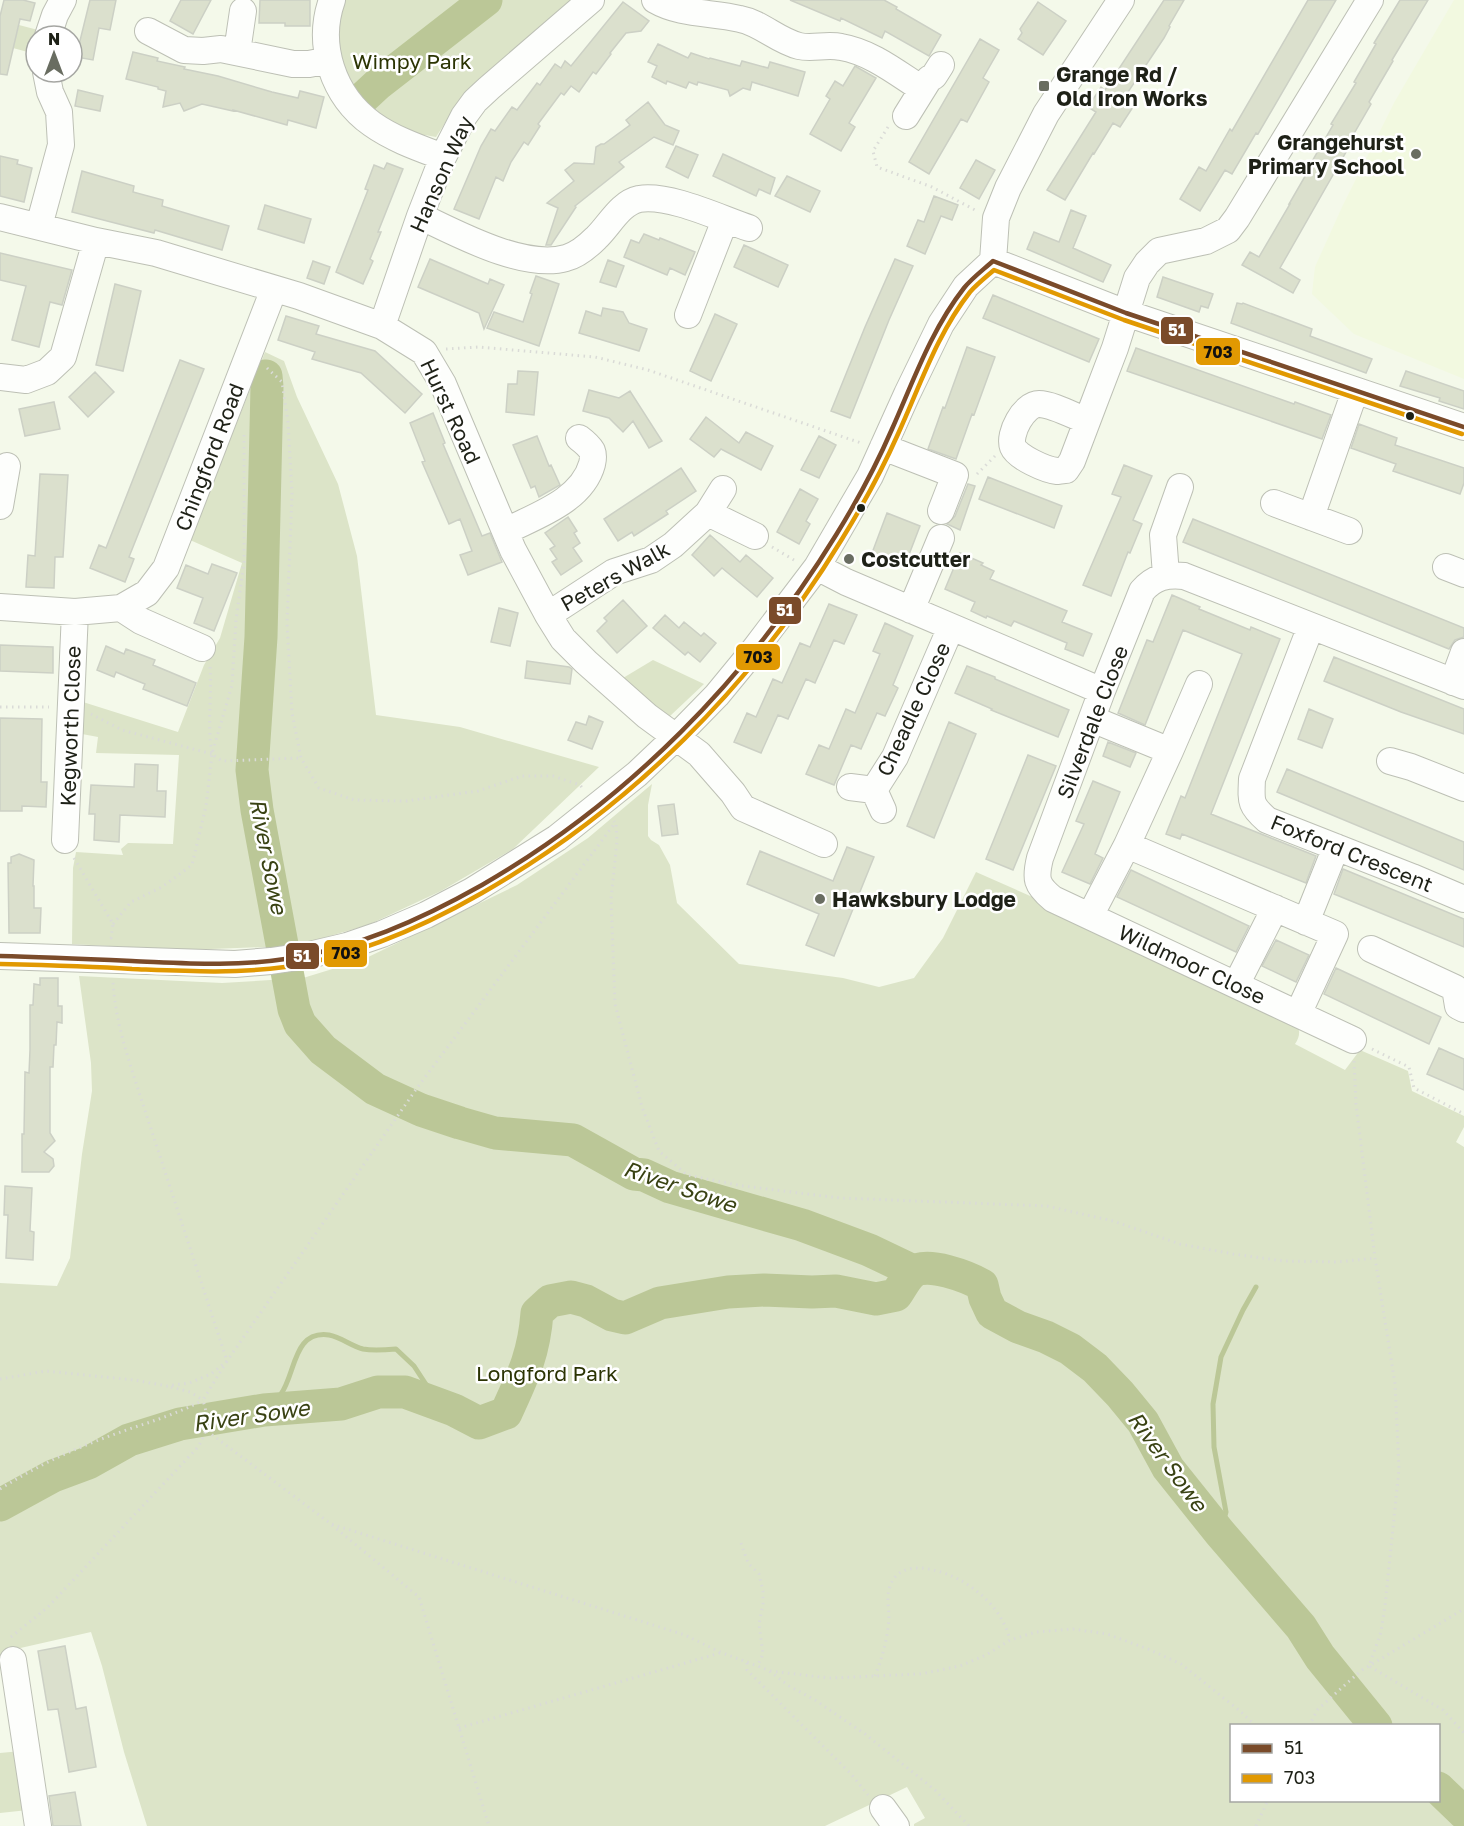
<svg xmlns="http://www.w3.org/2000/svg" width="1464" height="1826" font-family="'Golos Text',sans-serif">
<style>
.built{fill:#f2f9e0}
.green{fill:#dce4c8;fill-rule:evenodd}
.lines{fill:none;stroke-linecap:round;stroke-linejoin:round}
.stream{stroke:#bbc797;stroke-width:5}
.river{stroke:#bbc797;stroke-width:33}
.building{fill:#dbe0cd;stroke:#ccd0c5;stroke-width:1.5}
.minor-casing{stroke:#bdc0b5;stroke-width:28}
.path{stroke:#dadbd7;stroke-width:3;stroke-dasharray:1.5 4.5;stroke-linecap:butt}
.minor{stroke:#fdfefc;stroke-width:26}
.bus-1-casing{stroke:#fff;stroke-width:9}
.bus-2-casing{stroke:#fff;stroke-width:9}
.bus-1{stroke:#7a4b2a;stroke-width:4.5}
.bus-2{stroke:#e19902;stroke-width:4.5}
.poi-dot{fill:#696d61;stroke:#fff;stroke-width:2}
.bus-dot{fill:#1e2117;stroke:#fff;stroke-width:2}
.labels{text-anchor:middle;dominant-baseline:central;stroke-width:5;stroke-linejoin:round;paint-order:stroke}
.park-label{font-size:21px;fill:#2b3403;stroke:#fff}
.poi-label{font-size:21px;font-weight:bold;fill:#1e2117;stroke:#fff;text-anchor:start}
.street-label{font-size:21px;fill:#1e2117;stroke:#fff}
.water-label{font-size:22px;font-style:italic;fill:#394213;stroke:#fff}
.line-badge{stroke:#fff;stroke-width:2}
.badge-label{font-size:16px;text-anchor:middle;font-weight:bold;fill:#fff}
.pale-badge-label{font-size:16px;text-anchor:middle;font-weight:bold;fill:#111}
</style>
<rect width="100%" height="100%" fill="#f4f9ea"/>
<!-- built -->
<path class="built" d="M1454 0H1464V379L1354 334 1312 294 1315 267 1343 205 1394 103Z"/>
<!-- green -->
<path class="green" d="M343 0H573L461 98 436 137 425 135 422 141 390 124 355 93 338 62 337 21Z
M19 25 38 30 35 54 13 48Z
M265 352 284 361 297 397 338 484 357 556 376 715 460 727 599 767 513 849 441 891 368 925 312 941 265 947 186 950 72 944 73 868 76 852 123 855 121 849 128 843 173 844 179 755 96 753 98 737 82 734 83 702 178 732 204 665 220 638 242 563 190 540Z
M653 660 704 684 669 717 623 678Z
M652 784 648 805V836L651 840 659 845 670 865 677 903 739 964 843 978 879 987 914 978 943 938 976 872 1096 925 1097 934 1295 1019C1300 1029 1301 1035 1295 1044L1345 1070 1360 1050 1408 1071 1412 1091 1464 1116V1127L1456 1142 1464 1147V1826H914V1824L925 1818 907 1787 825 1826H147L124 1752 102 1666 91 1632 16 1649 4 1661 0 1662V1283L57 1286 70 1258 82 1154 92 1091 91 1063 79 976 222 983 303 978 362 960 517 885 588 838ZM1232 1726H1438V1800H1232Z
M21 1751 28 1810 0 1813V1753Z"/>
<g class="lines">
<!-- stream -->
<path class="stream" d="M264 1410C269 1405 276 1400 281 1394 296 1373 293 1330 329 1335 341 1337 351 1346 363 1349 373 1351 385 1350 396 1349L414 1366 429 1389 444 1406
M1220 1533 1226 1512 1214 1447 1213 1404 1221 1357 1243 1310 1256 1287"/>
<!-- river -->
<path class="river" d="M364 97 378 84 486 0
M266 376 267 387 261 637 252 770 257 810 294 1009 300 1024 323 1050 375 1089 421 1110 460 1123 495 1133 573 1140 634 1174 644 1175 670 1187 802 1225 869 1250 913 1271
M0 1505 53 1476 88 1463 129 1440 180 1424 264 1410 341 1404 378 1392H405L454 1410 479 1423 506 1413C523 1376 534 1354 537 1313L550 1301 571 1297 586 1301 612 1315 625 1318 660 1303 728 1292 764 1290 812 1292 836 1291 876 1299 896 1295C901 1288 906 1277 913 1272 927 1261 968 1277 982 1285L985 1298 992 1313 1018 1327 1046 1337 1070 1349 1095 1368 1120 1394 1143 1422 1168 1468 1220 1533 1301 1627 1320 1657 1376 1726
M1438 1788 1464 1813"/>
</g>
<!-- building -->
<path class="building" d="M4 0H23L35 3 30 21 20 19 7 75 0 74V16Z
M90 0H116L110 30 99 28 93 60 76 57Z
M181 0H211L193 34 170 21Z
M260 0H310V26H285V23H259Z
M790 0H884L897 7 896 9 941 35 929 56 885 31 882 38 841 18 840 21Z
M1164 0H1184L1169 26 1170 27 1164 38 1122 101 1133 107 1120 127 1113 123 1094 154 1093 153 1065 200 1047 190 1096 112 1088 107 1101 87 1105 90Z
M1308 0H1336L1258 134 1256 133 1232 174 1225 170 1200 211 1180 199 1199 167 1206 171 1230 129 1232 131Z
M1400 0H1428L1392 60 1393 61 1369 102 1371 104 1348 144 1350 145 1280 268 1300 280 1293 293 1242 265 1250 252 1259 257 1290 204H1289L1311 166 1310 165 1333 125 1331 124 1356 83 1354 82 1376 44 1374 43Z
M623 2 649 21 641 31 626 33 610 53 611 54 596 74 593 72 579 92 571 86 564 95 561 93 538 124 540 126 528 145 524 142 511 162 503 181 496 177 479 219 454 209 481 146 491 129 495 131 512 107 517 110 537 83 540 85 555 64 561 68 565 61 571 66Z
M1038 2 1066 21 1043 55 1018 39 1022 33 1020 29Z
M980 39 999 50 983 78 989 82 967 122 961 119 929 174 909 162Z
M658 44 688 58 691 53 709 59 710 58 740 66 742 61 768 68 770 62 805 72 798 96 752 82 750 90 743 88 730 96 728 90 698 82 697 85 689 82 686 88 667 81 666 84 652 77 657 66 648 62Z
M133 52 158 58 157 61 185 67 184 69 218 76 272 92 298 98 300 91 324 97 316 128 288 120 287 125 233 110V111L202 104 184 111 180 103 163 107 166 91 158 89V87L126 79Z
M855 66 876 78 849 123 855 127 841 151 810 134 830 99 826 96 835 81 843 86Z
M78 90 103 96 100 111 75 106Z
M648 102 665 125 679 131 673 145 654 137 619 162 624 167 575 206 576 207 551 245H546L558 208 547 203 574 181 565 170 574 163 594 164 596 147 601 144H604L630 125 626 120Z
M676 146 698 155 688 178 666 167Z
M723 154 775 178 770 194 759 189 756 196 713 176Z
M0 156 18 160 17 164 32 168 24 202 0 196Z
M976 160 995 170 979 199 960 188Z
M387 163 403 169 378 232H381L370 259 373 261 363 284 336 272 368 190 365 189 374 165 384 169Z
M82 171 134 186 133 192 163 200 162 206 229 226 222 250 155 230 154 233 72 212Z
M787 176 820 191 810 212 775 196Z
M934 196 958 205 952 220 941 216 925 254 907 246 918 220 924 222Z
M265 205 311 219 304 243 258 229Z
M1071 210 1086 216 1073 248 1111 265 1103 282 1027 249 1034 232 1059 242Z
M644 234 659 240 660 238 695 252 685 275 670 268 667 275 624 257 631 240 639 243Z
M744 245 788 265 778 287 734 267Z
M0 253 72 270 62 305 50 302 39 347 12 340 26 286 0 280Z
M430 259 488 284 490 279 504 285 484 329 479 313 418 287Z
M895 259 913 266 889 320 850 418 831 411 865 327Z
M608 260 624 266 616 287 600 282Z
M313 261 330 267 324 284 307 278Z
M536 276 559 284 539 346 487 328 494 312 523 322 532 294 530 293Z
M1163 277 1213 294 1208 308 1201 306 1199 312 1157 297Z
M115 284 141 291 123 371 96 365Z
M993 295 1099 339 1089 362 983 318Z
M1237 303 1242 304 1243 303 1312 329 1310 336 1372 359 1366 373 1231 323Z
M603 308 623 312 629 323 647 329 639 351 579 333 586 311 601 316Z
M715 314 737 324 711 381 690 371Z
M286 316 319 326 316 334 375 351 422 394 405 413 361 373 312 359 315 352 278 340Z
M967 347 995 357 974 415 972 414 956 459 928 449 943 407 945 408Z
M1136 348 1294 404 1295 402 1331 415 1322 439 1127 371Z
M180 360 204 369 129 557 134 559 125 582 90 568 99 545 106 548Z
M518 371 538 372 534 415 506 412 508 384H517Z
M1406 371 1464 391V409L1439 401 1440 398 1400 386Z
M95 372 114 392 88 417 69 397Z
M589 390 619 398 630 391 662 441 649 448 633 421 623 432 609 418 583 411Z
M54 402 60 429 25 436 19 409Z
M433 413 445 443 443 444 482 536 490 533 502 562 468 575 460 555 472 551 460 519 449 524 422 462 425 461 410 423Z
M706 417 739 443 746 432 773 446 761 470 721 449 714 457 690 439Z
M1359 424 1397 438 1395 445 1464 468V483L1460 494 1393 471 1396 464 1351 448Z
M537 436 549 466 551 465 560 485 539 497 535 486 531 488 513 445Z
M819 436 836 445 819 478 801 470Z
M1124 465 1152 476 1133 520 1142 524 1130 553 1128 552 1111 596 1083 585 1121 497 1112 494Z
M681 468 696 491 666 511 668 514 654 523 634 536 632 532 618 541 604 519Z
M40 474 68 475 63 557H55L54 588 26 587 28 555 35 556Z
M988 477 1062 506 1054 528 979 499Z
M968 484 975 486 960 530 947 524 955 516Z
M800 489 818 499 806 521 810 524 799 544 777 532Z
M887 513 920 526 905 565 872 553Z
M568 517 577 531 574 533 580 543 573 548 582 561 561 575 552 562 557 559 550 549 555 546 545 533Z
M1193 519 1464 628V637L1455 640 1449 649 1183 542Z
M710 535 740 562 746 555 773 578 757 597 722 568 714 576 692 555Z
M960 553 983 563 981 565 994 571 990 579 1067 611 1062 622 1092 634 1083 656 1065 649 1067 643 1014 621 1011 626 987 616 986 618 971 611 975 602 945 589Z
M212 564 237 573 214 631 194 623 203 598 177 588 186 565 208 574Z
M1172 595 1200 607 1199 609 1250 630 1251 627 1280 639 1211 814 1316 856 1306 883 1182 834 1180 839 1166 834 1181 796 1185 798 1242 654 1183 630 1145 725 1118 713 1147 640 1153 642Z
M623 600 647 626 617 653 597 631 607 621 604 618Z
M829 604 857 615 844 644 834 640 815 683 806 679 788 719 778 715 761 753 734 742 747 713 756 717 773 679 782 683 800 643 810 647Z
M499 608 518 613 510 646 491 642Z
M665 615 679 628 684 622 701 636 704 633 716 643 700 662 688 652 685 655 653 628Z
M885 623 913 636 893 685 898 688 885 716 877 713 861 749 851 745 834 785 806 774 819 745 829 749 846 709 855 713 880 654 873 651Z
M0 645 53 647V673L0 671Z
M106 646 124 654 126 649 155 660 153 665 196 683 187 706 143 689 145 684 130 678 116 672 114 677 97 670Z
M1334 657 1464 709V734L1401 712 1324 681Z
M527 661 569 667 572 669 570 684 525 678Z
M967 666 995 677V679L1069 710 1058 737 991 710 992 709 955 693Z
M1309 709 1333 719 1322 748 1298 739Z
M589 716 603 722 592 749 568 740 576 722 586 725Z
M0 718 42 719 41 782H47L46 807 22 806V811H0Z
M949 722 976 734 934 838 907 826Z
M1108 742 1136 753 1130 767 1103 756Z
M1028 755 1056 766 1013 870 986 859Z
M135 764 158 765 157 791H166L165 817 120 815 119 842 94 840 95 814H89L91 785 134 787Z
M1287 769 1464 842V870L1277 792Z
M1093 781 1120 792 1095 854 1103 858 1090 884 1062 872 1084 824 1076 821Z
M674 804 678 834 662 836 658 806Z
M847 847 874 857 834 956 806 945 819 914 747 884 760 851 833 881Z
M19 854 34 860 33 886H34V908H41L40 933H9L8 863H11V857Z
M1343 869 1464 919V947L1334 894Z
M1131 870 1249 926 1236 952 1117 897Z
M1276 940 1309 955 1296 982 1262 966Z
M1336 968 1441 1017 1429 1044 1324 994Z
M40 978H58V1006H62V1023L57 1022 56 1045H54L53 1067H50V1133L55 1141 44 1152 53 1159 54 1166 49 1172H22V1134H24L25 1072 29 1073 30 1050V1005H33L34 984 40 985Z
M1439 1048 1464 1059V1090L1427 1074Z
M5 1186 32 1188 30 1231 34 1232 33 1260 6 1258 8 1215H4Z
M65 1646 76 1709 86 1707 96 1767 69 1772 58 1709 48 1710 38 1651Z
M75 1792 81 1826H53L49 1796Z"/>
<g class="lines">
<defs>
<path id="minor" d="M332 0C316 45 333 96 372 124 393 139 419 148 443 157
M655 0C681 15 712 12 740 19 761 23 778 41 799 46 812 49 827 44 841 47 871 52 897 73 922 89
M148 31 184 50 203 51 221 49 293 64H309L329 60
M48 36 55 15 63 0
M237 52 243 11
M906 116 929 79 934 76 941 65
M420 216C458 234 524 270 566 258 578 255 588 246 596 238 609 226 620 203 639 199 670 194 719 218 749 228
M0 217 96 241 156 253 299 296 382 326 424 352 443 384 513 550 548 615 563 639 586 662 647 716 699 754 733 793 743 808 824 844
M39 226 61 145 59 112 50 92 46 72
M993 261 1126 313 1464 427
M688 315 725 220
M382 326 420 216 443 157 464 116 475 101 489 88 591 0
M0 377 26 380 47 372 63 357 96 241
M1087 421C1074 416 1052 404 1039 404 1024 404 1008 434 1013 447 1017 457 1046 470 1057 471 1057 471 1065 470 1066 470L1072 461 1094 403 1115 348 1137 278 1147 263 1159 251 1206 241 1228 230 1237 218 1370 0
M883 447 955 475 941 511
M1274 503 1349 531
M0 506 7 466
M708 513 755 536
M1311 517 1355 391
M506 531C535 516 582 501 592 464 593 459 594 456 592 451 589 446 583 441 579 438
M817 567 846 582 1102 691
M1446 567 1464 574
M1166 575 1163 535 1180 487
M0 607 75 612 121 608 147 593 166 568 274 289
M121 608 141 621 202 648
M911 610 941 538
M548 615 614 572 651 560 673 545 708 513 723 489
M1311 626 1252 779C1251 802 1250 805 1267 820L1412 877 1464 899
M1453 682 1464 652
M1092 719 1170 751 1199 684
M1170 751 1127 845 1335 934 1298 1014
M1390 761 1411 767 1464 788
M850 787 874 790 883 810
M874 790 895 757 951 627
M65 840 75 612
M1090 916 1127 845
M1306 922 1336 847
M1371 949 1455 988 1458 1006 1464 1009
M0 956 235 964 271 961 305 956 347 946 382 934 426 915 472 891 557 838 637 774 675 738 717 695 754 650 817 567 870 476 907 394 941 324 966 286 993 261 996 218 1008 188 1046 114 1121 0
M1236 985 1275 908
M1353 1040 1053 899C1036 885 1035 879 1040 858L1102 691 1142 591C1154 577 1167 574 1184 576L1464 686
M13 1660 38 1826
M883 1808 896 1826"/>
</defs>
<!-- minor casing -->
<use href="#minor" class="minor-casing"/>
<!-- path -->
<path class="path" d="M888 127 873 151 877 167 932 187 975 210
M446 349 478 347 595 357 648 370 861 443
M267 368 282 382 288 422 292 494 287 623 292 713 301 758 319 788 354 800 406 801 478 791 522 776H553L580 785 584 790
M977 474 995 456
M772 547 794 560
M210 667C212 696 207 726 212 754L222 761 301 758
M0 707H49
M91 714 122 730 212 754
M616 825 617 841 611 899 615 1004 642 1107 659 1151 687 1175 743 1186 840 1198 1047 1206 1113 1221 1180 1244 1233 1254 1284 1261 1338 1262 1375 1258
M74 858 113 924 111 938H109
M113 924 131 902 162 887 192 865 206 806 212 754 232 685 236 620 244 562V431
M1372 1049 1409 1067 1414 1088 1464 1114
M1354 1061 1356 1104 1375 1258 1395 1384 1399 1469 1385 1606 1381 1632 1369 1666 1443 1710 1464 1733
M0 1379 46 1371 134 1380 167 1386 189 1383 211 1374 227 1361 417 1088 615 823 614 821
M171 1387 190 1392 203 1400
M207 1431 331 1524 685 1635 720 1652 768 1670 789 1686 815 1700 865 1734 935 1790 969 1826
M0 1489C32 1469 64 1453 99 1440 134 1426 170 1418 203 1400
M332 1525 419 1597 489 1826
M741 1543 748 1563 759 1574 763 1591V1604L759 1624 763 1654 757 1667
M11 1637 48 1607 198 1447C209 1428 209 1421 203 1400L227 1361 137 1086C126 1052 115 1018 113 982H111
M747 1663V1670L852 1775 868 1795
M770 1671 829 1678 921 1674 960 1666 986 1655 1010 1640 1036 1632 1073 1629 1107 1634 1148 1649 1181 1664 1240 1711 1256 1726
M875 1676C882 1659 888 1637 889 1618 889 1608 886 1597 890 1586 901 1556 941 1570 962 1581 985 1595 1003 1613 1010 1640
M1309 1726 1318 1709 1362 1670 1464 1609
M459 1728 720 1653
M1256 1826 1268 1800"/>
<!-- minor -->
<use href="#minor" class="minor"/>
<defs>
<path id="bus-1" d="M0 956C44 957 88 959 132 961 183 963 234 967 285 959 355 949 420 920 482 885 628 801 748 678 836 535 857 501 876 466 892 429 913 382 931 330 964 288 972 278 983 270 993 261L1126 313 1464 427"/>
<path id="bus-2" d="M0 964C44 965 88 966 132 969 183 971 234 974 285 967 355 957 421 928 482 893 631 808 753 685 842 539 863 505 882 470 898 434 920 386 937 334 970 292 977 284 986 277 994 270L1124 320 1462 434"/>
</defs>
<!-- bus-1 casing -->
<use href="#bus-1" class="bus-1-casing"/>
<!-- bus-2 casing -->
<use href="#bus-2" class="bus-2-casing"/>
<!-- bus-1 -->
<use href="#bus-1" class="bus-1"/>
<!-- bus-2 -->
<use href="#bus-2" class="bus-2"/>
</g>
<!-- markers -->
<g class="poi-dot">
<rect x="1038" y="80" width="12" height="12" rx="3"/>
<circle cx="1416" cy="154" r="6"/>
<circle cx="849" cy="559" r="6"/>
<circle cx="820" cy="899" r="6"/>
</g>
<g class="bus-dot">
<circle cx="1410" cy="416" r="5"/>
<circle cx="861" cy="508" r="5"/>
</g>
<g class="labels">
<!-- park labels -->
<g class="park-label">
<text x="412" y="61">Wimpy Park</text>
<text x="547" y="1373">Longford Park</text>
</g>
<!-- poi labels -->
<g class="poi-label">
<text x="1056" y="74">Grange Rd /<tspan x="1056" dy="24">Old Iron Works</tspan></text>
<text x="1404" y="142" text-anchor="end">Grangehurst<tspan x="1404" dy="24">Primary School</tspan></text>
<text x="861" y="559">Costcutter</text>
<text x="832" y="899">Hawksbury Lodge</text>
</g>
<!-- street labels -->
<g class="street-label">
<text transform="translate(441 174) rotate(-66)">Hanson Way</text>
<text transform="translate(451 411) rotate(65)">Hurst Road</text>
<text transform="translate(209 457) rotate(-69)">Chingford Road</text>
<text transform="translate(615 576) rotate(-29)">Peters Walk</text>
<text transform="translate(913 709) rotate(-65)">Cheadle Close</text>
<text transform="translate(1092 722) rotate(-69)">Silverdale Close</text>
<text transform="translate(70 726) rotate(-88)">Kegworth Close</text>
<text transform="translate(1352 853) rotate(22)">Foxford Crescent</text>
<text transform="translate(1192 964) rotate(25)">Wildmoor Close</text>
</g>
<!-- water labels -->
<g class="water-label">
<text transform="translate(269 856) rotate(79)">River Sowe</text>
<text transform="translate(680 1186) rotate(19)">River Sowe</text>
<text transform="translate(251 1415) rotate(-8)">River Sowe</text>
<text transform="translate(1168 1461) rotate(54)">River Sowe</text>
</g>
</g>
<g class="line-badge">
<rect x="1160" y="316" width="34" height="29" rx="6" fill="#7a4b2a"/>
<rect x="1195" y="337" width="46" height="29" rx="6" fill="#e19902"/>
<rect x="768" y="596" width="34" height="29" rx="6" fill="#7a4b2a"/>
<rect x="735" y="643" width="46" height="28" rx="6" fill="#e19902"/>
<rect x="323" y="939" width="45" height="29" rx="6" fill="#e19902"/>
<rect x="285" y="942" width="35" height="28" rx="6" fill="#7a4b2a"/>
</g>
<g class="badge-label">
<text x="1177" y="336">51</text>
<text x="785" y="616">51</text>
<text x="302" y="962">51</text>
</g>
<g class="pale-badge-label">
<text x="1218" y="358">703</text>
<text x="758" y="663">703</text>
<text x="346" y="959">703</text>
</g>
<!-- legend -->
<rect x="1230" y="1724" width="210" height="78" fill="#ffffff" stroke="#a5a6a2" stroke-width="1.5"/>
<rect x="1242" y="1744" width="30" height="9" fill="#7a4b2a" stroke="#a5a6a2" stroke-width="1.5"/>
<text x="1284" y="1754" font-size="18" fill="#1e2117">51</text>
<rect x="1242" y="1774" width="30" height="9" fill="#e19902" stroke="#a5a6a2" stroke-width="1.5"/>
<text x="1284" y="1784" font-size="18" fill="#1e2117">703</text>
<!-- north arrow -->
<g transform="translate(54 54)"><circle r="28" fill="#ffffff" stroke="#a5a6a2" stroke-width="1.5"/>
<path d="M0-4.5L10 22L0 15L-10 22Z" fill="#696d61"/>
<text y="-9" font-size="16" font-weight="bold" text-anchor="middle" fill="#1e2117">N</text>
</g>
</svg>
